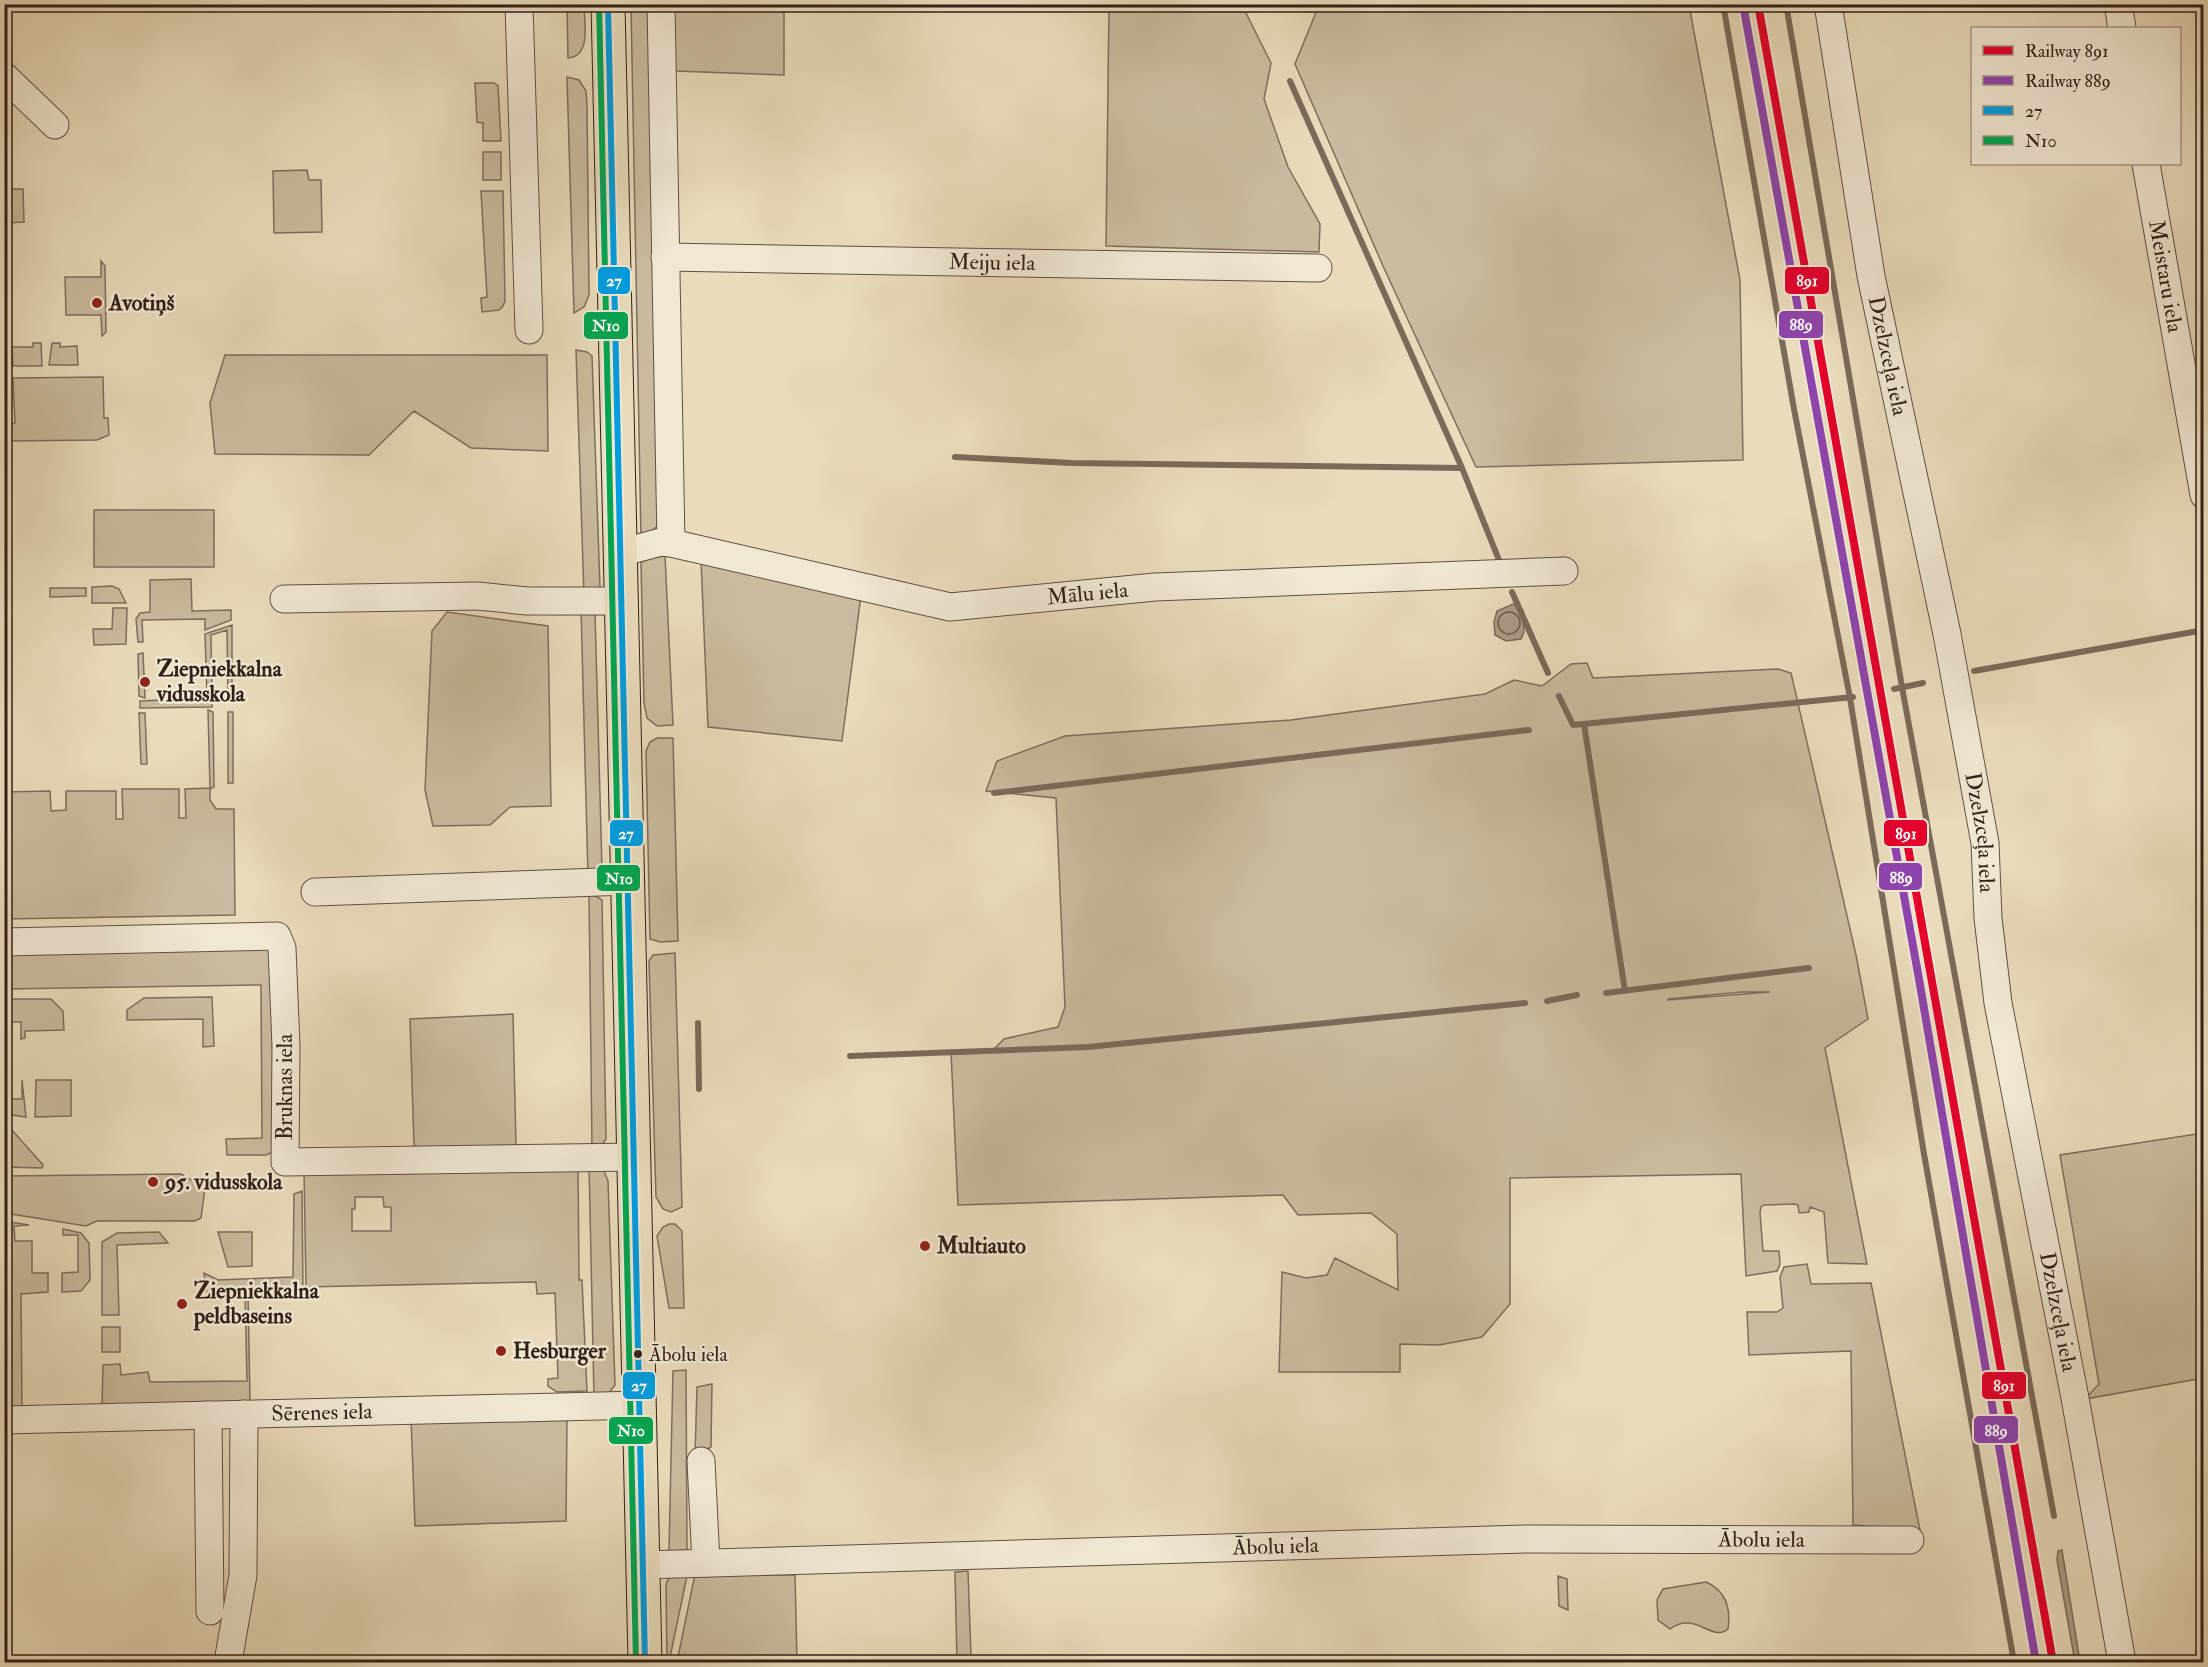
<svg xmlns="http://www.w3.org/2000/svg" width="2208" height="1667" font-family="'IM FELL Double Pica',serif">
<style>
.green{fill:#cabb9f;stroke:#7e6e5c;stroke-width:1.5;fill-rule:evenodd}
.water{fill:#ab9b84;stroke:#7b6a59;stroke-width:1.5}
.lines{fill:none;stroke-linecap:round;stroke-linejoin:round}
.shore{stroke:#6e5e4e;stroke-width:1.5}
.stream{stroke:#7b6a59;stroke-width:6}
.minor-casing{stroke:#604f42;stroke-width:29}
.highway-casing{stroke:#322019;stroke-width:35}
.minor{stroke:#f1e8d3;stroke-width:27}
.highway{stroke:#e9dbbb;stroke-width:33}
.bus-1-casing{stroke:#f1e8d3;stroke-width:10}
.bus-2-casing{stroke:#f1e8d3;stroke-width:10}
.bus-1{stroke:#009de0;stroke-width:6}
.bus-2{stroke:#00a651;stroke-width:6}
.rail-1-casing{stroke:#f1e8d3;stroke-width:12}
.rail-2-casing{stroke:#f1e8d3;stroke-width:12}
.rail-1{stroke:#e4002b;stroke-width:8}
.rail-2{stroke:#8e44ad;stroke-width:8}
.poi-dot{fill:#8f2418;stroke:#f1e8d3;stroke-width:2}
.bus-dot{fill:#322019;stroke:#f1e8d3;stroke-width:2}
.labels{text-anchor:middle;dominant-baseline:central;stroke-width:5;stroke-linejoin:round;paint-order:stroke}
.bus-label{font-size:20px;fill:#322019;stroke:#f1e8d3;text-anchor:start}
.street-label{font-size:22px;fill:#322019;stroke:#f1e8d3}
.poi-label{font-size:22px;font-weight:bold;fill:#322019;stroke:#f1e8d3;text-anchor:start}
.line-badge{stroke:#f1e8d3;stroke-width:2}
.badge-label{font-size:16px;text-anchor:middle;font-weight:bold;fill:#fff}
</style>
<rect width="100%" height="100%" fill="#e9dbbb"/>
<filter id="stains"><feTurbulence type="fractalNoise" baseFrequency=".00333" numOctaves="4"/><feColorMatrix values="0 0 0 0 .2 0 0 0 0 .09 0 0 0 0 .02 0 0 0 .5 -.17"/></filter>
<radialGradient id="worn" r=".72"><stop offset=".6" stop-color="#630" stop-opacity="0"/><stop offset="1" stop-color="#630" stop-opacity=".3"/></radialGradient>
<!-- green -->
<path class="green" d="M567 5H584C584 21 592 56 568 58Z
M631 5H650L661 523 641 540Z
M674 5H784V75L675 71Z
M1109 5H1242L1271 63 1264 99 1288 167 1320 224 1319 252 1106 246Z
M1319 5H1689L1740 280 1743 460 1476 467 1383 266 1295 64Z
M567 77 579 80 586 91 587 106 589 295 584 307 574 313Z
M475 83H494L498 86 501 141H483V123L477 122Z
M483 152H501V180H483Z
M307 170 309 180H321L322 232 274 233 273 171Z
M5 189H23L24 222 5 223Z
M481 191H503L505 301 503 306 499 310 482 312 481 298 487 297Z
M101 261 105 266 106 332 102 336 101 315H66L65 277H101Z
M33 343H41L42 366H13L12 347H33Z
M52 343H60V347L77 346 78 365H49Z
M576 350 587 352 592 356 600 588 584 596Z
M225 355H547L548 451 471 448 414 411 369 455 215 454 210 403Z
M103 377 104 418H108L109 435 97 440 5 441V424L15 423 13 378Z
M94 510H214V567H94Z
M665 556 673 725 657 726 647 718 644 703 641 563 648 558Z
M701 560 861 595 842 741 708 727Z
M191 579 192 611 231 610V620L205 630V619L142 620 143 642H138L136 619 140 613 150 612V580Z
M112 586 119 589 126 603H92V587Z
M50 588H86V596L50 597Z
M113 608H127L126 644 94 645 93 629H112Z
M581 608 595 613 602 869 588 876Z
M447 612 548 626 551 806 510 807 490 825 433 826 425 790 432 631Z
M232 625V696H228L227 630 211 635 212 696H207L205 634Z
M143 653 145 698 139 696 138 654Z
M1587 663 1593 678 1778 669 1791 673 1856 955 1868 1019 1825 1048 1867 1264 1828 1263 1824 1212 1810 1207 1809 1212 1799 1213 1798 1205 1795 1204 1764 1205 1761 1207 1760 1213 1763 1251H1779L1780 1264 1777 1271 1746 1276 1741 1174 1510 1178V1304L1482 1337 1439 1345 1400 1344V1372H1279L1282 1272 1306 1278 1327 1275 1335 1258 1398 1290 1397 1234 1371 1213 1298 1215 1283 1195 958 1205 951 1052 993 1050 1004 1039 1058 1027 1065 1007 1056 798 986 791 997 761 1065 736 1291 720 1485 694 1514 680 1542 686 1571 664ZM1742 992H1770L1668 1000V999Z
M206 698 212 700V707L140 708V701Z
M208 710 213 712 214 787 210 789V800L216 809H234L235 915 5 919V792L50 791 51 811 66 810V791H116V819H123L122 789H179V818H186L185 789 210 788Z
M228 712H233V783H228Z
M139 713H145L147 764H141Z
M657 738H673L678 941 660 942 650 939 646 751 650 742Z
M589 892 602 900 606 1139 601 1146 592 1148Z
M270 945 275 1151 266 1155H227L226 1139 262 1138 261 985 5 989 4 948Z
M675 953 682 1207 671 1212 663 1209 656 1197 649 961 653 955Z
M212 997 214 1046 203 1047V1019L127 1020V1010L144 998Z
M5 999H51L63 1011 64 1030 25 1031V1038L21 1039V1022H5Z
M513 1014 516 1147 421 1149 414 1145 410 1019Z
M22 1080 26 1117 5 1114V1099H22Z
M36 1080H71V1116L35 1117Z
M5 1126 12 1130 43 1165 42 1168 5 1167Z
M2203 1133V1378L2085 1399 2099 1384 2060 1155Z
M589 1164 604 1171 608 1181 615 1385 608 1394 594 1396Z
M578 1166 579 1280H582L587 1391 557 1392 548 1386V1379L558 1378 555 1293 537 1294 536 1282 306 1287 304 1170ZM355 1197H383L384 1207H391V1231H352V1209H355Z
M181 1174 205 1188 201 1218 195 1221H97L86 1226 5 1213V1176Z
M302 1191 303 1291 248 1293 250 1401 102 1406 103 1365 120 1364 121 1375 148 1372 150 1382 247 1381 245 1292 207 1293 204 1273 218 1280 293 1277 294 1194Z
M4 1221 29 1225 14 1226 15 1241H32V1273H48V1292L21 1294 22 1409H12L5 1404Z
M669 1224H675L682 1231 684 1308H669L657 1236 663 1227Z
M63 1229 81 1233 89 1243 90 1280 81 1291 62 1292V1273L78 1272V1235H63Z
M159 1232 168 1243 117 1245 119 1315H102V1242L117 1233Z
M218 1232H252V1266L228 1267Z
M1807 1264 1811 1284 1871 1283 1920 1530 1853 1525 1851 1351 1749 1355 1747 1312H1777L1783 1308 1780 1277 1784 1267Z
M102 1327H120V1352H102Z
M686 1370 687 1551 672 1553 669 1550 673 1371Z
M712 1384 711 1447 695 1456 697 1387Z
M411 1418H567L566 1521 415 1526Z
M688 1571 669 1662H667L666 1584 670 1576Z
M968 1571 971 1657H1014L1015 1662H957L955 1572Z
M695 1574 795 1575 797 1662H677Z
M1558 1576 1567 1579 1568 1610 1559 1606Z
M1706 1582C1726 1591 1731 1609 1728 1629 1712 1643 1695 1610 1670 1629L1658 1620 1657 1600 1663 1589Z"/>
<!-- water -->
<path class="water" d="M1513 604 1523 610 1524 632 1521 639 1506 641 1495 635 1494 622 1497 611Z
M2062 1550 2080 1662H2075L2057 1560 2058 1551Z"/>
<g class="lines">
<!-- shore -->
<path class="shore" d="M1498 623a11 11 0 1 1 22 0a11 11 0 1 1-22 0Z"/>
<!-- stream -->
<path class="stream" d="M1723 4 1794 409 1850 698 1924 1154 2014 1662
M1786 4 1902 687 2054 1516
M1290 81 1462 468 1499 560
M955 457 1072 463 1462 468
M1512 592 1548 673
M1974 671 2204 630
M1894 689 1923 683
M1559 696 1573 725 1853 697
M1584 724 1625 991
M994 793 1529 730
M1606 993 1809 968
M1547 1001 1577 995
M698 1023 699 1089
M850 1056 1088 1047 1525 1003"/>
<defs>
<g id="minor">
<path d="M519 4 529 330"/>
<path d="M661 4 671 543"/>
<path id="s1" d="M1828 4 1871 276 1947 634 1985 843 1988 918 1998 1003 2075 1398 2122 1662"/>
<path d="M2118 4 2122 28"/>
<path d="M4 76 55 125"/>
<path id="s2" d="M2146 164 2204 495"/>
<path id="s3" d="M665 257 1318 268"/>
<path id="s4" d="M620 553 661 542 671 543 950 607 1155 587 1564 571"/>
<path d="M284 599 478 596 527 601H621"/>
<path d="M315 892 628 881"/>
<path d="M4 942 277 936 282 948 286 1046 285 1162 635 1157"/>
<path d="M208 1415 210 1611"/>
<path id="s5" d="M4 1420 641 1405"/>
<path d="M701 1461 706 1563"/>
<path id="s6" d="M643 1565 1525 1539 1910 1540"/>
<path d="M228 1662 243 1575 244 1414"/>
</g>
<path id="highway" d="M608 4 645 1662"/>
</defs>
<!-- minor casing -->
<use href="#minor" class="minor-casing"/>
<!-- highway casing -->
<use href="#highway" class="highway-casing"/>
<!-- minor -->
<use href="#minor" class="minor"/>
<!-- highway -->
<use href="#highway" class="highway"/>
<defs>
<path id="bus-1" d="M608 4 645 1662"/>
<path id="bus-2" d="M599 4 636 1662"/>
</defs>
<!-- bus-1 casing -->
<use href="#bus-1" class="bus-1-casing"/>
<!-- bus-2 casing -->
<use href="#bus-2" class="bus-2-casing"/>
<!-- bus-1 -->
<use href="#bus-1" class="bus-1"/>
<!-- bus-2 -->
<use href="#bus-2" class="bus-2"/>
<defs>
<path id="rail-1" d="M1758 4 2053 1662"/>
<path id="rail-2" d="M1743 4 1919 979 2036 1662"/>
</defs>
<!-- rail-1 casing -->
<use href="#rail-1" class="rail-1-casing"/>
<!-- rail-2 casing -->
<use href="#rail-2" class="rail-2-casing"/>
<!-- rail-1 -->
<use href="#rail-1" class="rail-1"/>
<!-- rail-2 -->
<use href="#rail-2" class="rail-2"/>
</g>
<!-- markers -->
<g class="poi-dot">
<circle cx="97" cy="303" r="6"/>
<circle cx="145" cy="682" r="6"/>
<circle cx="153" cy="1182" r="6"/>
<circle cx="925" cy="1246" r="6"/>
<circle cx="182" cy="1304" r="6"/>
<circle cx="501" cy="1351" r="6"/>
</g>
<circle class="bus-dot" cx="638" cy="1354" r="5"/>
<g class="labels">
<!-- bus labels -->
<g class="bus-label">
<text x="649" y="1354">Ābolu iela</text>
</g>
<!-- street labels -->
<g class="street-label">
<text stroke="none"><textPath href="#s3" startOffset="327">Meiju iela</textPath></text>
<text stroke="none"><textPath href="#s2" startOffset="114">Meistaru iela</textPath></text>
<text stroke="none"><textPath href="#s1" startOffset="357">Dzelzceļa iela</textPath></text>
<text stroke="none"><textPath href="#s4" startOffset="477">Mālu iela</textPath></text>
<text stroke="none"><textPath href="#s1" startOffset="843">Dzelzceļa iela</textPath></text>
<text transform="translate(285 1087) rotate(-90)">Bruknas iela</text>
<text stroke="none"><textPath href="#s1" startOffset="1329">Dzelzceļa iela</textPath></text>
<text stroke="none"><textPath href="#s5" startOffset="318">Sērenes iela</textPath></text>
<text stroke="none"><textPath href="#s6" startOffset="1119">Ābolu iela</textPath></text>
<text stroke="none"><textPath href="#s6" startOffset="633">Ābolu iela</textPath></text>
</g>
<!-- poi labels -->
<g class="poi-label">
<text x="109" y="303">Avotiņš</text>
<text x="157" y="669">Ziepniekkalna<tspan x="157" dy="25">vidusskola</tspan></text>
<text x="165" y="1182">95. vidusskola</text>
<text x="937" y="1246">Multiauto</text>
<text x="194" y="1291">Ziepniekkalna<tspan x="194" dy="25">peldbaseins</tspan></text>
<text x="513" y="1351">Hesburger</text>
</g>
</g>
<g class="line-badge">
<rect x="597" y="266" width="34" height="29" rx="6" fill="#009de0"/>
<rect x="1784" y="266" width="46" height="29" rx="6" fill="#e4002b"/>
<rect x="1778" y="310" width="46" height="29" rx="6" fill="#8e44ad"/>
<rect x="583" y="311" width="46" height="29" rx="6" fill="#00a651"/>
<rect x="609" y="819" width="35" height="28" rx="6" fill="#009de0"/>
<rect x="1883" y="819" width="45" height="28" rx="6" fill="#e4002b"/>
<rect x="1878" y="862" width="45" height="29" rx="6" fill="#8e44ad"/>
<rect x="596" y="864" width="45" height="28" rx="6" fill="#00a651"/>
<rect x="622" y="1371" width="34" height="29" rx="6" fill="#009de0"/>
<rect x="1981" y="1371" width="46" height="29" rx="6" fill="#e4002b"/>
<rect x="1973" y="1415" width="46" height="29" rx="6" fill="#8e44ad"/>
<rect x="608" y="1416" width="46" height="29" rx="6" fill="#00a651"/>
</g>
<g class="badge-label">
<text x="614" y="286">27</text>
<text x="1807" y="286">891</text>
<text x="1801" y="330">889</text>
<text x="606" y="331">N10</text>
<text x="626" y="839">27</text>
<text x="1906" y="839">891</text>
<text x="1901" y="883">889</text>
<text x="619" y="884">N10</text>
<text x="639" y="1391">27</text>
<text x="2004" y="1391">891</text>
<text x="1996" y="1436">889</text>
<text x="631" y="1436">N10</text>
</g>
<!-- margin -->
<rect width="2208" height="1667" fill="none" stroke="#e9dbbb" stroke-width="24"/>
<rect x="6" y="6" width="2196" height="1655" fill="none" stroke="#322019" stroke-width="3"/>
<rect x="12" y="12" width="2184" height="1643" fill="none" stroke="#322019" stroke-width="1.5"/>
<!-- legend -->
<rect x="1971" y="27" width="210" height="138" fill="#f1e8d3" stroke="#a59889" stroke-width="1.5"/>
<rect x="1983" y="46" width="30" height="9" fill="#e4002b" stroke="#a59889" stroke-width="1.5"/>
<text x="2025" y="57" font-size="18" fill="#322019">Railway 891</text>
<rect x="1983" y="76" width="30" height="9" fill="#8e44ad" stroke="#a59889" stroke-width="1.5"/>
<text x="2025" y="87" font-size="18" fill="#322019">Railway 889</text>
<rect x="1983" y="106" width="30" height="9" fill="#009de0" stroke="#a59889" stroke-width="1.5"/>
<text x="2025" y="117" font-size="18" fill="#322019">27</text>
<rect x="1983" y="136" width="30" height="9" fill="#00a651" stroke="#a59889" stroke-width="1.5"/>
<text x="2025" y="147" font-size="18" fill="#322019">N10</text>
<rect width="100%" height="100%" filter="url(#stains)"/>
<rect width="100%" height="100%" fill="url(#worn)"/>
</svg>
